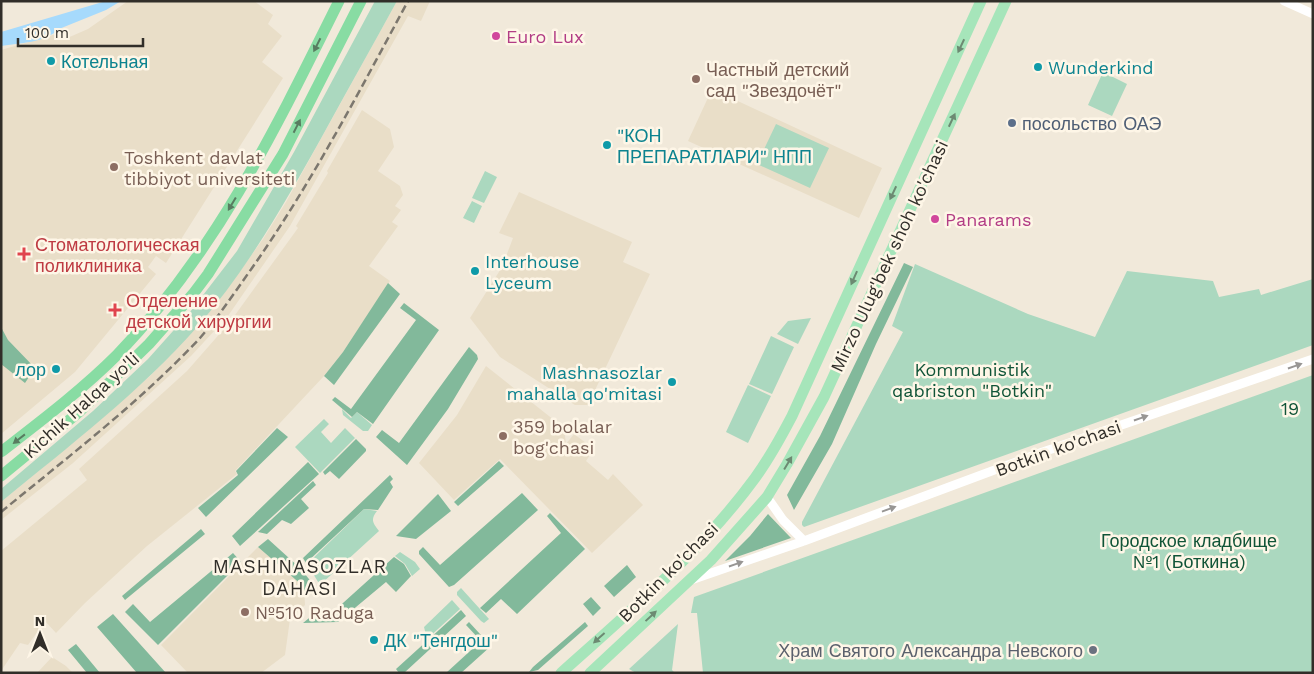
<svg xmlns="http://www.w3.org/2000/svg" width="1314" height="674" font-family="'Work Sans',sans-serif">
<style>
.built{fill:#e9dec8}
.green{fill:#abd8bf}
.forest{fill:#82b99b}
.water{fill:#a6dafc}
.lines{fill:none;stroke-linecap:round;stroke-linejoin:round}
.tertiary{stroke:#fff;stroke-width:9}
.primary{stroke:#a6e5ba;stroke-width:11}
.trunk{stroke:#88dca3;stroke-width:11}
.rail{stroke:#7c776e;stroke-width:2.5;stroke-dasharray:8 4;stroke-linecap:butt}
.oneway{fill:#587c60}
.oneway2{fill:#6c8a72}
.oneway3{fill:#989694}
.hotel-dot{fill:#d1479c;stroke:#fef6e7;stroke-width:2}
.culture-dot{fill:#0f9aa8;stroke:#fef6e7;stroke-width:2}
.education-dot{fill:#8d6e63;stroke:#fef6e7;stroke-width:2}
.service-dot{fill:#5c6f8a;stroke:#fef6e7;stroke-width:2}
.health-dot{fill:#e0444e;stroke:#fef6e7;stroke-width:2}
.worship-dot{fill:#6b7280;stroke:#fef6e7;stroke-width:2}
.labels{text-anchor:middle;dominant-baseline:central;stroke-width:5;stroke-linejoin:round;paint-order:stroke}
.hotel-label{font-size:18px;fill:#b23c85;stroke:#fef6e7;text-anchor:start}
.culture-label{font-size:18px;fill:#0d838f;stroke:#fef6e7;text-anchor:start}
.education-label{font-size:18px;fill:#785e54;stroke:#fef6e7;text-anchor:start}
.service-label{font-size:18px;fill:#4e5e75;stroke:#fef6e7;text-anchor:start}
.health-label{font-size:18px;fill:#be3a42;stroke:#fef6e7;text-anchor:start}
.street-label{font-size:18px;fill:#312e29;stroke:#fef6e7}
.park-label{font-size:18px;fill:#105437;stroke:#fef6e7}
.worship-label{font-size:18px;fill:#5b616d;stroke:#fef6e7;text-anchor:end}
.neighbourhood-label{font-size:19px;letter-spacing:1px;fill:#312e29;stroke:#fef6e7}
</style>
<rect width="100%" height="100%" fill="#f1e9da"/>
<!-- built -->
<path class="built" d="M128 1H254L273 15 268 24 282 36 262 62 283 78 166 263 156 256 148 267 156 274 75 372 1 434V50L56 34 65 39 88 29Z
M397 1H430L421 21 408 16 290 226 228 316 191 356 73 463 1 520V502L100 420 150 376 179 346 222 296 263 239 286 202Z
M712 89 882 168 859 218 688 141Z
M362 110 390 129 394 147 378 171 400 186 403 195 395 206 401 210 392 222 398 226 369 266 390 281 343 352 324 376 235 471 237 474 147 546 85 603 56 633 45 621 28 645 20 643 1 671V551L87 480 79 469 187 371 230 322 298 228 296 226 328 173 327 171Z
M519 192 632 242 623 262 650 274 588 405H575L500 357 470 318 502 267 513 238 499 233Z
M486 366 564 428 566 444 574 434 594 449 586 461 608 480 613 474 643 505 592 553 500 459 454 500 419 463 457 415Z
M258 547 304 586 305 605 290 619 285 655 261 673H188L161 645Z
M52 657 66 666 73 673H37Z"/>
<!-- green -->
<path class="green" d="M375 1H397C373 45 348 89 324 133 286 201 249 267 198 326 140 392 69 446 1 502V489L93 411 148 359 190 312 237 251 294 152Z
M1103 72 1127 84 1112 116 1088 105Z
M776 124 829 148 810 188 757 164Z
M485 171 497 177 484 203 472 198Z
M472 201 482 206 474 223 463 218Z
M915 264 1028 314 1095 337 1127 271 1213 281 1219 297 1259 289 1261 295 1313 279V345L804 527 802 525V522L903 332 892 326Z
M811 318 798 344 777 334 788 321Z
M771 336 794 347 772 394 749 384Z
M1313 375V673H703L697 613H691L694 597Z
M748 385 771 396 748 443 726 432Z
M342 409 351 418 357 412 372 425 368 431H363L343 415Z
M324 419 329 424 321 432 331 443 345 428 355 438 320 473 295 447Z
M364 509 377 511C370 520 373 523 379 531L320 585 307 564Z
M400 552 415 562 420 569 412 576 405 564 395 556Z
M461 588 489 619 484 623 481 621 457 595V592Z
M452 600 460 609 427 639 424 627Z
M678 624 672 670 675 673H636L629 669Z"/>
<!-- forest -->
<path class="forest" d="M904 263 913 267 876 344 832 444 794 510 787 495 820 436Z
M388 283 400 294 334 385 324 376 343 352Z
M404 303 439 330 373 424 357 412 352 417 332 400 335 397 351 409 416 320 400 308Z
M1 327 8 340 35 368 25 383 1 364Z
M469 347 477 355 478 359 448 409 407 465 376 437 382 430 399 443Z
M277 428 288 437 206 517 198 508 238 475 236 471Z
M356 439 366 449V451L339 479 330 471 325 475 323 472Z
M499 461 504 466 458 506 454 502Z
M308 462 319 474 240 546 232 536Z
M390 475 393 479 390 482 393 487 378 510 364 509 306 563 303 558Z
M313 481 316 485 301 499 309 508 291 524 282 520 267 534 258 532Z
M522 493 538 510 454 585 449 587 419 554V551L423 547 440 565Z
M438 494 451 511 416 539 396 536Z
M550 513 585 549 517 614 501 599 486 613 480 608 561 533 547 516Z
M768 514 791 538 725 561 750 536Z
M201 529 205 534 125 600 122 596Z
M268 539 300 568 313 584 305 594 303 586 258 547Z
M233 553 241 562 158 645 125 612 133 604 150 622Z
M394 557 404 564 411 576 396 592 386 582 350 612H333Z
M627 565 636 577 614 597 604 586Z
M591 597 601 608 593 616 583 604Z
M461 610 466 616 404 673H399L396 669Z
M113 614 166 673H137L97 627Z
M314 614 346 615 338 622 303 623Z
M469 622 491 646 461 673H446L481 641 466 625Z
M585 622 588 626 538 670 529 672 533 667Z
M76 644 100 673H87L68 650Z"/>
<!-- water -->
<path class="water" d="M106 1H121L106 10 59 29C44 43 20 43 1 46V32Z"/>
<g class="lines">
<!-- tertiary -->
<path class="tertiary" d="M1284 1 1313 14
M767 497 783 520 804 541
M691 580 804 541 1040 453 1313 359"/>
<!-- primary -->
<path class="primary" d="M561 673C629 612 701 552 755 478 769 459 781 437 792 416L981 1
M590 673 711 560 767 497 787 464 824 397 1006 1"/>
<!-- trunk -->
<path class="trunk" d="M1 452C41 421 82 390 117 355 216 252 276 128 339 1
M1 476 79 412 149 344 193 294 208 274 283 154 361 1"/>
<!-- rail -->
<path class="rail" d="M1 512C69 456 140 402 200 338 219 316 235 292 252 268 311 184 359 92 408 1"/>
</g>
<!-- one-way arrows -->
<defs><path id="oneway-solid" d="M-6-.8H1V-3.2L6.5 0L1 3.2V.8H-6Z" transform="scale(1.25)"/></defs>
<g class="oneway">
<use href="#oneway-solid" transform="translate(317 45) rotate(117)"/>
<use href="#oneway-solid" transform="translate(297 126) rotate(-63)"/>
<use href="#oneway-solid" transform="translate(232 204) rotate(121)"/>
<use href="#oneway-solid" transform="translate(19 439) rotate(142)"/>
</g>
<g class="oneway2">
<use href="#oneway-solid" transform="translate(961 46) rotate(115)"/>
<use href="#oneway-solid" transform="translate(952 120) rotate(-65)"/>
<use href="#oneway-solid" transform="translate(893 193) rotate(115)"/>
<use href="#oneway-solid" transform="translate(854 278) rotate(114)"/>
<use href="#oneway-solid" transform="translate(788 463) rotate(-59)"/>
<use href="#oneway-solid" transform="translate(651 616) rotate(-43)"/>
<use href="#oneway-solid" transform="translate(599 638) rotate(138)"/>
</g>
<g class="oneway3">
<use href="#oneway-solid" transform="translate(1295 366) rotate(-19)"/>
<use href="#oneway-solid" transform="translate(1141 418) rotate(-19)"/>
<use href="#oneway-solid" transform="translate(889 509) rotate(-20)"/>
<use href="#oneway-solid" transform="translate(736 564) rotate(-19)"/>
</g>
<!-- markers -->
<g class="hotel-dot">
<circle cx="496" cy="36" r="5"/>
<circle cx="935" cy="219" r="5"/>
</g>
<g class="culture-dot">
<circle cx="51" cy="61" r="5"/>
<circle cx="1038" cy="67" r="5"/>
<circle cx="607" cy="145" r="5"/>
<circle cx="475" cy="271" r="5"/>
<circle cx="56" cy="369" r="5"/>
<circle cx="672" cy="382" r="5"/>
<circle cx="374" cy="640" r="5"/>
</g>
<g class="education-dot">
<circle cx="696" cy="79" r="5"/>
<circle cx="114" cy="167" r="5"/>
<circle cx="503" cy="436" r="5"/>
<circle cx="245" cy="612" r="5"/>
</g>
<circle class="service-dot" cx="1012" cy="123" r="5"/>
<g class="health-dot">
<path d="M21.5 246.5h5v5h5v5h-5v5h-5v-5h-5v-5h5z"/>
<path d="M112.5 302.5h5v5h5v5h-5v5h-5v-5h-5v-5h5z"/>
</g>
<circle class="worship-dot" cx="1093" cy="650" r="5"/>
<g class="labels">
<!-- hotel labels -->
<g class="hotel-label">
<text x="506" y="36">Euro Lux</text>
<text x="945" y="219">Panarams</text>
</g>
<!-- culture labels -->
<g class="culture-label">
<text x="61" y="61">Котельная</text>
<text x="1048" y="67">Wunderkind</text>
<text x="617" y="135">"КОН<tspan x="617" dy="21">ПРЕПАРАТЛАРИ" НПП</tspan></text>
<text x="485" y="261">Interhouse<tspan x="485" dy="21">Lyceum</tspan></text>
<text x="46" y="369" text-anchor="end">лор</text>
<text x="662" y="372" text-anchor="end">Mashnasozlar<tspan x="662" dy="21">mahalla qo'mitasi</tspan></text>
<text x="384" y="640">ДК "Тенгдош"</text>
</g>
<!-- education labels -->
<g class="education-label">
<text x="706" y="69">Частный детский<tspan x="706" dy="21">сад "Звездочёт"</tspan></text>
<text x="124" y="157">Toshkent davlat<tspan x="124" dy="21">tibbiyot universiteti</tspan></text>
<text x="513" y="426">359 bolalar<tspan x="513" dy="21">bog'chasi</tspan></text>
<text x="255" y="612">№510 Raduga</text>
</g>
<!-- service labels -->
<g class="service-label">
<text x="1022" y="123">посольство ОАЭ</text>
</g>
<!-- health labels -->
<g class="health-label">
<text x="35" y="244">Стоматологическая<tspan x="35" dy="21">поликлиника</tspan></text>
<text x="126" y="300">Отделение<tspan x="126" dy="21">детской хирургии</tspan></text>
</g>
<!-- street labels -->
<g class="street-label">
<text transform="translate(889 256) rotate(-65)">Mirzo Ulug'bek shoh ko'chasi</text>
<text transform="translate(81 405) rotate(-42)">Kichik Halqa yo'li</text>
<text transform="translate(1058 448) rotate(-20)">Botkin ko'chasi</text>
<text transform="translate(668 572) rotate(-45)">Botkin ko'chasi</text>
</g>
<!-- park labels -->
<g class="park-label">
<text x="972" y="369">Kommunistik<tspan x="972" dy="21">qabriston "Botkin"</tspan></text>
<text x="1290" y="408">19</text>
<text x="1189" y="540">Городское кладбище<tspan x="1189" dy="21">№1 (Боткина)</tspan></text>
</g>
<!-- worship labels -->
<g class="worship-label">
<text x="1083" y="650">Храм Святого Александра Невского</text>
</g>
<!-- neighbourhood labels -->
<g class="neighbourhood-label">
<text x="300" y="566">MASHINASOZLAR<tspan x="300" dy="22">DAHASI</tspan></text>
</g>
</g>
<!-- border -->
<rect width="1314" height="674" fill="none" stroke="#312e29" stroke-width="5"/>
<!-- north arrow -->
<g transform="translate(40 634)" stroke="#fef6e7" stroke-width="4" paint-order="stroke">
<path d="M0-4L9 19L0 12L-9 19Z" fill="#312e29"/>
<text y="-8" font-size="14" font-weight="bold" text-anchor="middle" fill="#312e29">N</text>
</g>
<!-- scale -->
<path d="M18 38v8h125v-8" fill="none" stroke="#312e29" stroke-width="2.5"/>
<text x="25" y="38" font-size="15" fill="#312e29" stroke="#fef6e7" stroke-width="4" paint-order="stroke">100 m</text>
</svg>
